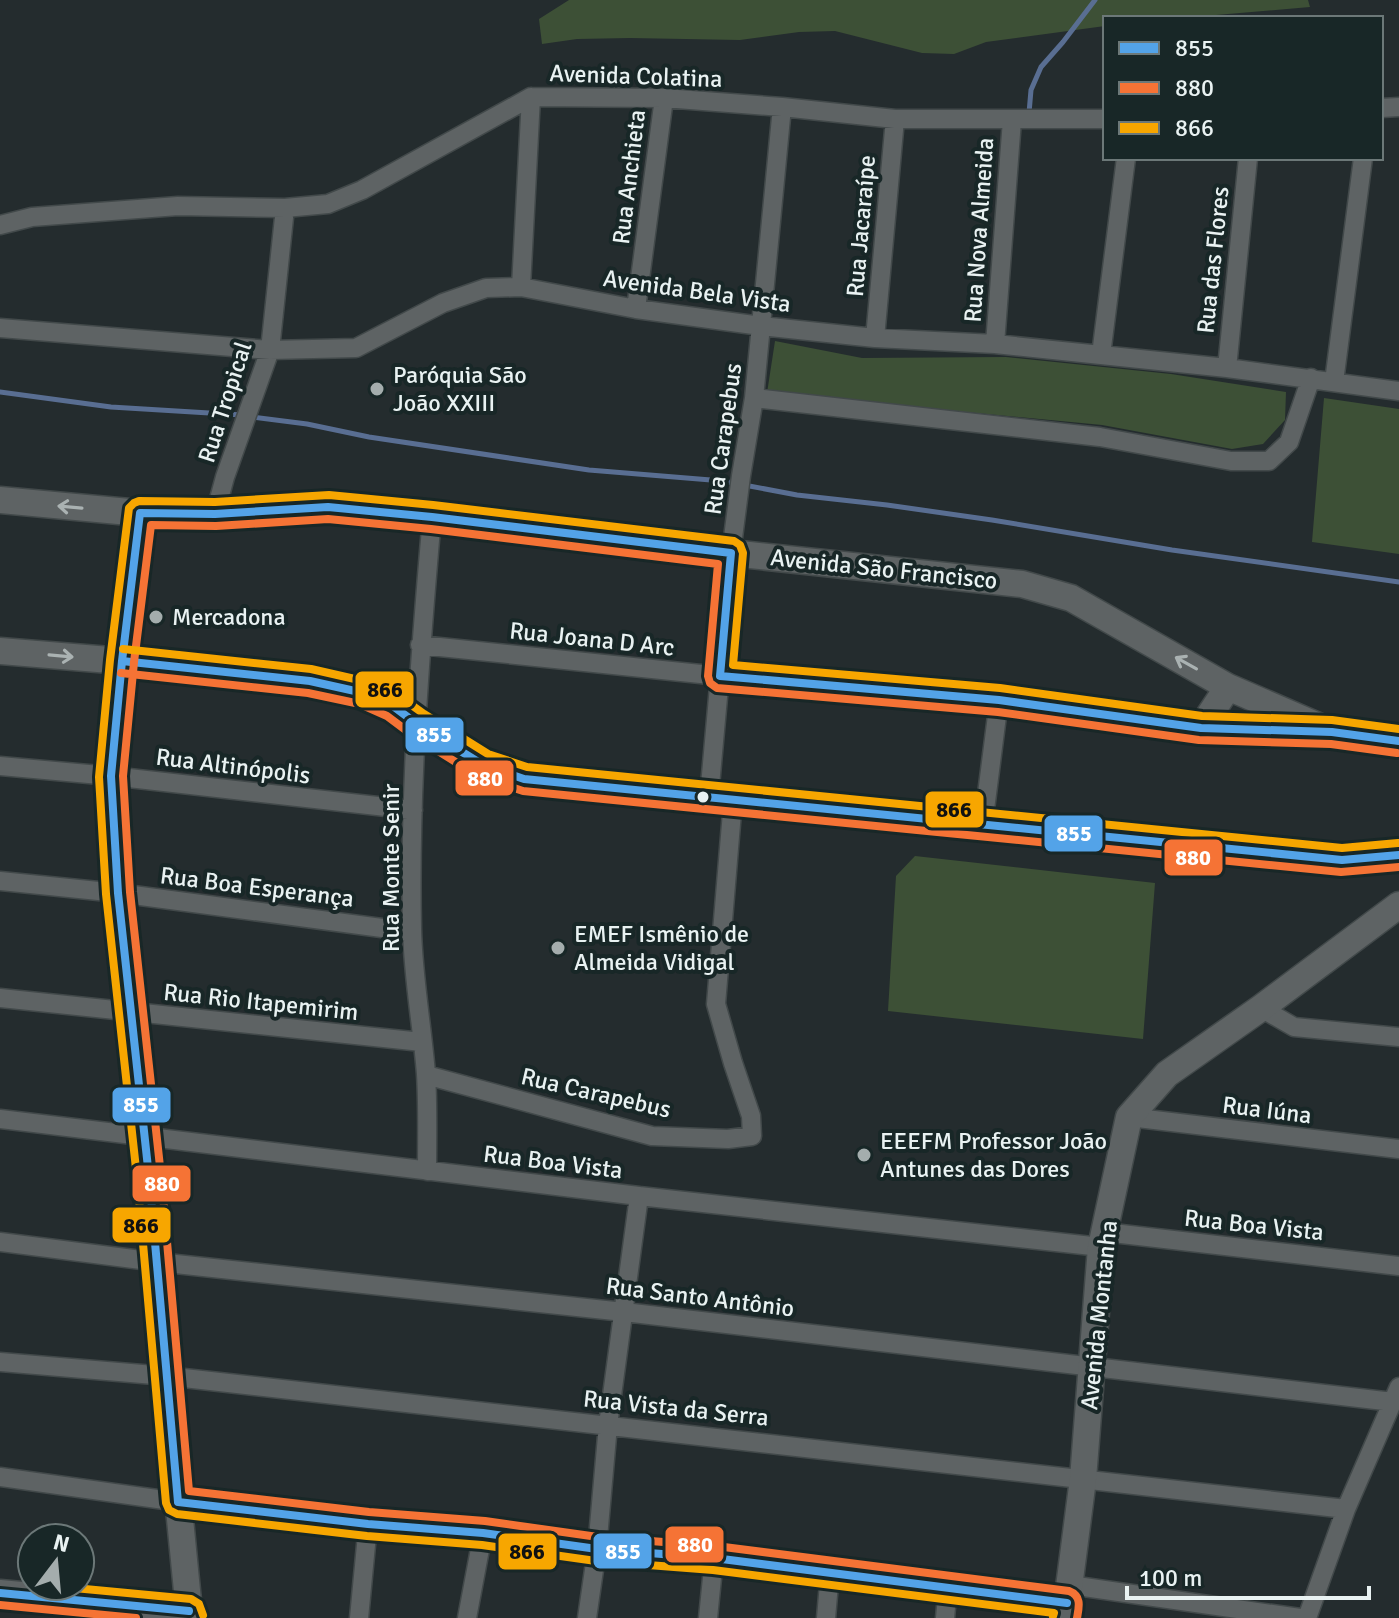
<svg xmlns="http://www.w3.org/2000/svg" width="1399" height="1618" font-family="Signika,sans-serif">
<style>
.green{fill:#3d5036}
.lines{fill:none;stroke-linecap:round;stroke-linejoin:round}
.stream{stroke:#596e92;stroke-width:5}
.street-casing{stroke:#42494a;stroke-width:21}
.secondary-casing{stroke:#42494a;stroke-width:29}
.street{stroke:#5e6364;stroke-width:18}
.secondary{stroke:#5e6364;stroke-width:26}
.bus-1-casing{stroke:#182727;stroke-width:14}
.bus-2-casing{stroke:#182727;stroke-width:14}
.bus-3-casing{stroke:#182727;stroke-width:14}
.bus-1{stroke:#53a3e8;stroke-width:8}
.bus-2{stroke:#f57335;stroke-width:8}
.bus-3{stroke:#f7a600;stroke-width:8}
.oneway{stroke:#aab2b2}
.poi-dot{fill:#a4adad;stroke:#182727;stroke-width:3}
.bus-dot{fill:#e9f2f2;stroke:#182727;stroke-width:3}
.labels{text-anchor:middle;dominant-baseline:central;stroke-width:8;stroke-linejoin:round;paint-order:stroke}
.street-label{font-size:24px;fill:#e9f2f2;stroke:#182727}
.poi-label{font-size:24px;fill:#e9f2f2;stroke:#182727;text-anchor:start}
.line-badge{stroke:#182727;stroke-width:3}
.badge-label{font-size:22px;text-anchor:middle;font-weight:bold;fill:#fff}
.pale-badge-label{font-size:22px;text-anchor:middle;font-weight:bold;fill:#111}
</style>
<rect width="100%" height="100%" fill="#242c2e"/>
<!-- green -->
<path class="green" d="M569 0H1308L1310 7 1181 18H1105V26L986 42 954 54 922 53 835 31 799 32 740 40 630 38 577 39 542 44 539 19Z
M775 341 862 358 1006 357 1171 374 1286 392 1285 420 1263 444 1232 449 1102 425 767 393Z
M1324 398 1399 409V554L1312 542Z
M915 856 1155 883 1143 1039 888 1011 896 876Z"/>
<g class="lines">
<!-- stream -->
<path class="stream" d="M1029 113 1031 90 1041 67 1063 42 1095 0
M0 392 111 407 242 415
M252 417 307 424 369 437 589 470 723 481 797 495 887 505 992 520 1172 550 1399 582"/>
<defs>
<path id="street" d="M1381 108 1399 107
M0 225 32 217 178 206 285 208 328 204 362 190 531 97 664 98 782 107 895 119H1105
M521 287 531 97
M636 309 664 98
M0 328 270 350 356 348 443 303 486 288 521 287 636 309 761 326 875 338 995 344 1101 355 1227 368 1399 391
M875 338 895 119
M995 344 1012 120
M1101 355 1126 158
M1227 368 1248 158
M1334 382 1363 158
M754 398 1100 437 1231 461H1269L1289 442 1311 378
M215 514 225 477 270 350 285 208
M420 645 720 676 999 700 1201 728 1321 732
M122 661 140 513
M0 766 111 776 413 810
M709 797 731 553 741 476 754 398 782 107
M983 825 999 700
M0 881 118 893 412 932
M0 998 422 1042
M1261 1008 1294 1027 1399 1037
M426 1075 652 1136 728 1139 752 1136 751 1116 733 1063 716 1004 733 800
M1129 1117 1399 1149
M0 1119 639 1196 1101 1247
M427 1171C427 1138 428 1106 426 1074 422 1025 413 977 412 929 409 791 420 654 432 517
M1104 1232 1399 1266
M0 1242 157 1262 624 1312 1393 1402
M0 1362 166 1376 1346 1509
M0 1477 257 1513 368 1524 483 1533 597 1549 714 1558 1067 1603
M1070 1585 1300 1618
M359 1618 368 1524
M467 1618 483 1533
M587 1618 597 1549 608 1425 639 1196
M708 1618 714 1558
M826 1618 830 1572
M945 1618 948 1586
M1307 1618 1346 1509 1399 1387"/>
<path id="secondary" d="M0 500 140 513 215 514 328 507 432 517 731 553 1022 584 1071 598 1228 687 1332 732 1399 741
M0 651 122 661 310 681 364 693 393 706 417 724 483 765 524 779 1342 860 1399 855
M1201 728 1228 687
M0 1593 189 1611 166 1376 150 1186 118 893 111 776 122 661
M1065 1618 1083 1479 1101 1247 1129 1117 1167 1074 1261 1008 1399 905"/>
</defs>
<!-- street casing -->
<use href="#street" class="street-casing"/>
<!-- secondary casing -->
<use href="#secondary" class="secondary-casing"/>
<!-- street -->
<use href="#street" class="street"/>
<!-- secondary -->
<use href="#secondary" class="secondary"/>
<defs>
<path id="bus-1" d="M122 661 310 681 364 693 393 706 417 724 483 765 524 779 1342 860 1399 855
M178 1502 150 1186 118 893 111 776 122 661 140 513 215 514 328 507 432 517 731 553 720 676 999 700 1201 728 1332 732 1399 741
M178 1502 368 1524 483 1533 597 1549 714 1558 1067 1603
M0 1593 189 1611"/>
<path id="bus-2" d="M121 673 308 693 360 704 387 716 411 734 478 776 523 791 1341 872 1399 867
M0 1605 136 1618
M1077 1618C1079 1607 1082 1596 1069 1591L716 1546 598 1537 485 1521 369 1512 189 1491 162 1185 130 892 123 776 134 662 151 525 216 526 328 519 431 529 718 564 708 676 710 683 717 688 998 712 1199 740 1331 744 1397 753"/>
<path id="bus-3" d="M123 649 311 669 368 682 399 696 424 714 488 754 527 767 1342 848 1398 843
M53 1586 191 1599 199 1604 203 1615
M1053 1616 1054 1613 713 1570 596 1561 482 1545 367 1536 177 1514 169 1510 166 1503 138 1187 106 894 99 777 110 660 129 508 134 503 139 501 215 502 329 495 433 505 734 541 740 545 743 553 733 665 1000 688 1202 716 1332 720 1399 729"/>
</defs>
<!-- bus-1 casing -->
<use href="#bus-1" class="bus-1-casing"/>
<!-- bus-2 casing -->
<use href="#bus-2" class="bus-2-casing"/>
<!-- bus-3 casing -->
<use href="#bus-3" class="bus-3-casing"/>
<!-- bus-1 -->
<use href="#bus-1" class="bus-1"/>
<!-- bus-2 -->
<use href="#bus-2" class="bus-2"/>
<!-- bus-3 -->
<use href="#bus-3" class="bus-3"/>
</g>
<!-- one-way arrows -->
<defs><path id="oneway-shaft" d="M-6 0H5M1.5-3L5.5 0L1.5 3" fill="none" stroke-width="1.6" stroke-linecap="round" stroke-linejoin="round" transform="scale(2)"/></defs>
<g class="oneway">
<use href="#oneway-shaft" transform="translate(70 507) rotate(-175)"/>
<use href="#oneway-shaft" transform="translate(61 656) rotate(5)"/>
<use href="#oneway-shaft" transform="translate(1186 663) rotate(-151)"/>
</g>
<!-- markers -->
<g class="poi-dot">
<circle cx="377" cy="389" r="8"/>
<circle cx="156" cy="617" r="8"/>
<circle cx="558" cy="948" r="8"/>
<circle cx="864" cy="1155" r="8"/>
</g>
<circle class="bus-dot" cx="703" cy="797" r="7"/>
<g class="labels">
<!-- street labels -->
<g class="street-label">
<text transform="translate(636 76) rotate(2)">Avenida Colatina</text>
<text transform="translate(629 177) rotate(-83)">Rua Anchieta</text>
<text transform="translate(861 226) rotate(-85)">Rua Jacaraípe</text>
<text transform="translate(979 230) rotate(-86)">Rua Nova Almeida</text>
<text transform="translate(1213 260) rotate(-84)">Rua das Flores</text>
<text transform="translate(697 291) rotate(8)">Avenida Bela Vista</text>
<text transform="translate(225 402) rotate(-72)">Rua Tropical</text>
<text transform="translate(723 439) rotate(-82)">Rua Carapebus</text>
<text transform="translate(884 569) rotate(6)">Avenida São Francisco</text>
<text transform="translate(592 639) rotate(6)">Rua Joana D Arc</text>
<text transform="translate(233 766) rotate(7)">Rua Altinópolis</text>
<text transform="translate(391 868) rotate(-90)">Rua Monte Senir</text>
<text transform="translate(257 887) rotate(7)">Rua Boa Esperança</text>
<text transform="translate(261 1002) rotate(6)">Rua Rio Itapemirim</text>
<text transform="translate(596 1093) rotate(13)">Rua Carapebus</text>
<text transform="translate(1267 1110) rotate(7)">Rua Iúna</text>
<text transform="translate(553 1162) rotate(7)">Rua Boa Vista</text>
<text transform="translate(1254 1225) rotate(6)">Rua Boa Vista</text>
<text transform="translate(700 1297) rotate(7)">Rua Santo Antônio</text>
<text transform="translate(1099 1315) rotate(-84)">Avenida Montanha</text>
<text transform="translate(676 1408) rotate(6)">Rua Vista da Serra</text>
</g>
<!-- poi labels -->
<g class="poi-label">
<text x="393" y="375">Paróquia São<tspan x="393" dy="28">João XXIII</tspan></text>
<text x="172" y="617">Mercadona</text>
<text x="574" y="934">EMEF Ismênio de<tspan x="574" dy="28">Almeida Vidigal</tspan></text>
<text x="880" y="1141">EEEFM Professor João<tspan x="880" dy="28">Antunes das Dores</tspan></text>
</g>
</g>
<g class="line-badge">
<rect x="354" y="670" width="61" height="39" rx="8" fill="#f7a600"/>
<rect x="404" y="716" width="61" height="38" rx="8" fill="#53a3e8"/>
<rect x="454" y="759" width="61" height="38" rx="8" fill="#f57335"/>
<rect x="924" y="790" width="61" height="39" rx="8" fill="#f7a600"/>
<rect x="1043" y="814" width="61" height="39" rx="8" fill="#53a3e8"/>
<rect x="1163" y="838" width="61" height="39" rx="8" fill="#f57335"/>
<rect x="111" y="1086" width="61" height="38" rx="8" fill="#53a3e8"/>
<rect x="131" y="1164" width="61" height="39" rx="8" fill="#f57335"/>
<rect x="111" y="1206" width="61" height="38" rx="8" fill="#f7a600"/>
<rect x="664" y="1525" width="61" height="39" rx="8" fill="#f57335"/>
<rect x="592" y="1532" width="61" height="38" rx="8" fill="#53a3e8"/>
<rect x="497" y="1532" width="61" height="39" rx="8" fill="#f7a600"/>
</g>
<g class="badge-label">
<text x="434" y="742">855</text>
<text x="485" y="786">880</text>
<text x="1074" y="841">855</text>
<text x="1193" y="865">880</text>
<text x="141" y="1112">855</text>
<text x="162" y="1191">880</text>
<text x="695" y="1552">880</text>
<text x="623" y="1559">855</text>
</g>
<g class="pale-badge-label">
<text x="385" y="697">866</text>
<text x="954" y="817">866</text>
<text x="141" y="1233">866</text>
<text x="527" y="1559">866</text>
</g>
<!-- legend -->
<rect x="1103" y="16" width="280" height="144" fill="#182727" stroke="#6c7878" stroke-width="2"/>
<rect x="1119" y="42" width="40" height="12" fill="#53a3e8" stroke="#6c7878" stroke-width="2"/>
<text x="1175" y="56" font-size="24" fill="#e9f2f2">855</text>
<rect x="1119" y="82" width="40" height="12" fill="#f57335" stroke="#6c7878" stroke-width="2"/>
<text x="1175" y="96" font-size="24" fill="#e9f2f2">880</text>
<rect x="1119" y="122" width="40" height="12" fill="#f7a600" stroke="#6c7878" stroke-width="2"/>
<text x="1175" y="136" font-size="24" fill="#e9f2f2">866</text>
<!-- north arrow -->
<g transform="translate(56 1562) rotate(16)"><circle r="38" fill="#182727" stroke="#6c7878" stroke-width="2"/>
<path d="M0-6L14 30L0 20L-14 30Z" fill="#a4adad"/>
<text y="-12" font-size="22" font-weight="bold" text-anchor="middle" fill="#e9f2f2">N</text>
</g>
<!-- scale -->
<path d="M1127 1586v12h242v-12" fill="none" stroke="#e9f2f2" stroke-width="4"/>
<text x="1139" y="1586" font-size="24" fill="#e9f2f2" stroke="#182727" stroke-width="6" paint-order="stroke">100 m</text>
</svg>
